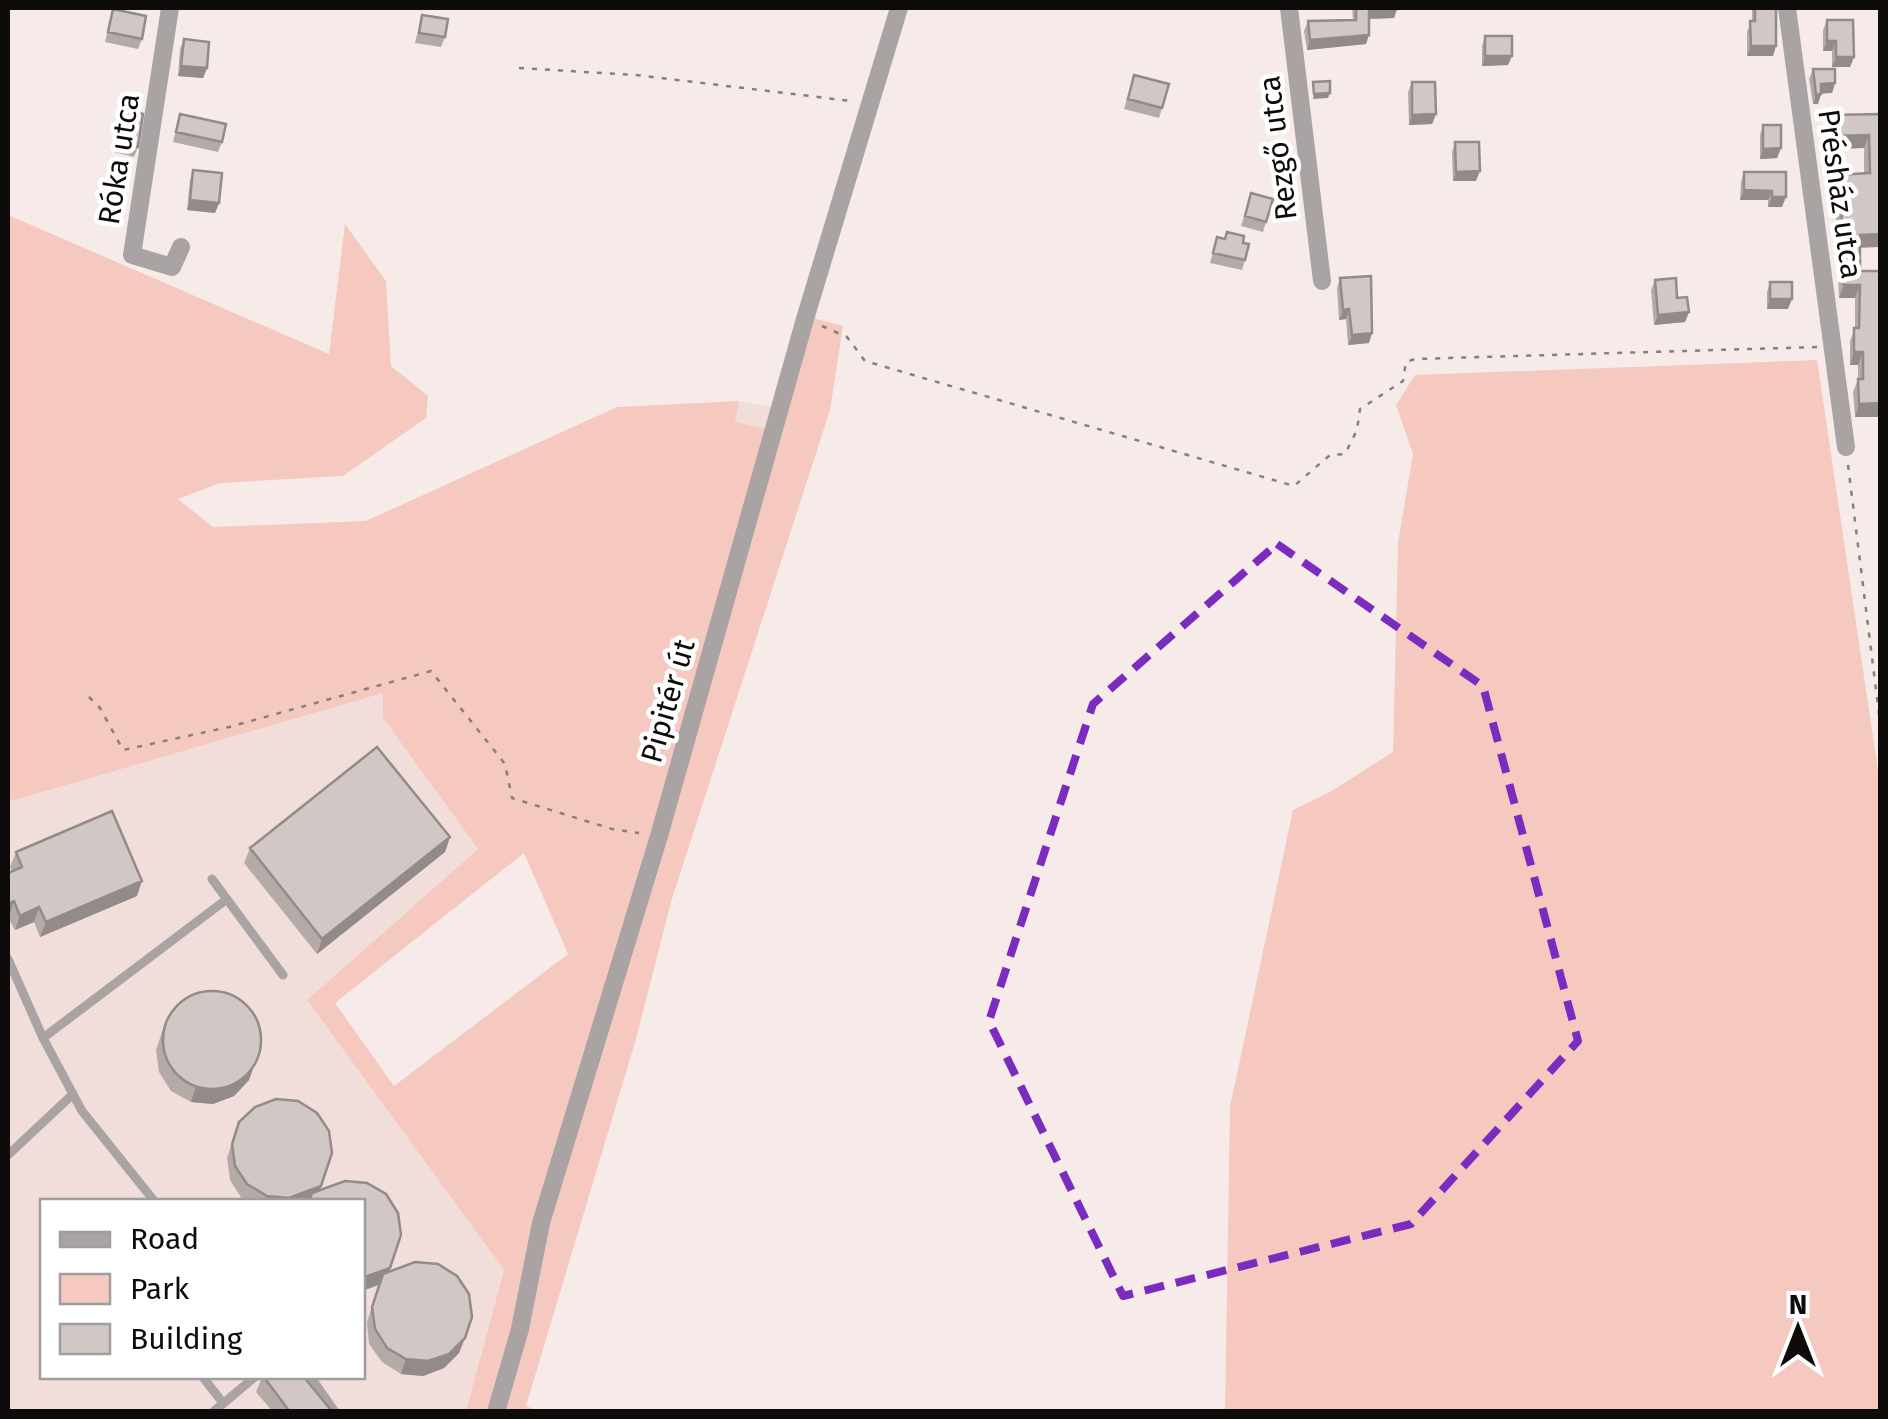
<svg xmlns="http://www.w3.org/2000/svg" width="1888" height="1419" font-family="'Fira Sans',sans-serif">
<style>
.built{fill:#f1deda;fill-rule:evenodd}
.green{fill:#f5c9c0;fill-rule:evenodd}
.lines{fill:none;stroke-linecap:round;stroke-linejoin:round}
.path{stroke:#867f7d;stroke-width:2.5;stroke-dasharray:5 8;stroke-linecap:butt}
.lane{stroke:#a9a4a3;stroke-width:9}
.street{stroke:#a9a4a3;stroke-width:18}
.wall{fill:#b4aba9}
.shaded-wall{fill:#928b8a}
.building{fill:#d1c7c5;stroke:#928b8a;stroke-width:2.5}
.marked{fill:none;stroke:#7b2cbf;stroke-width:8;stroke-dasharray:20 12;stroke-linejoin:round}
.labels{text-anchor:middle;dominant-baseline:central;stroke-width:9;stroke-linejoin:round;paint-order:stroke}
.street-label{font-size:30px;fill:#0e0b0a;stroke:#fff}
</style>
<rect width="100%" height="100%" fill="#f6ebe9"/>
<!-- built -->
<path class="built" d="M739 401 773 407 768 429 735 422Z
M383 693V718L478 849 307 1000 504 1270 466 1411 8 1412V802ZM42 1202H362V1376H42Z"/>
<!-- green -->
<path class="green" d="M8 215 329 354 345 224 386 281 391 366 428 396 426 418 343 476 220 483 178 499 213 527 366 521 617 407 739 401 735 422 768 429 798 314 843 326 830 410 671 902 636 1039 526 1406 539 1411H466L504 1270 307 1000 478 849 383 718V693L8 802ZM524 853 568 954 394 1086 335 1003Z
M1817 360 1880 784V1411H1225L1230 1107 1293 810 1330 792 1393 752 1398 543 1413 454 1396 405 1415 375Z"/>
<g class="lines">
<!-- path -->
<path class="path" d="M519 68 636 75 851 101
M822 326 847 337 865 361 1294 486 1330 455 1345 454 1357 430 1360 409 1403 381 1406 362 1415 359 1817 347
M1848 465 1880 722
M89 697 100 708 123 750 229 727 431 671 505 764 512 798 612 829 639 833"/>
<!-- lane -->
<path class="lane" d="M212 879 283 975
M8 959 43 1038 82 1111 155 1202
M43 1038 227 899
M8 1155 72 1095
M202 1376 223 1403
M310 1376 335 1412
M213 1412 256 1376"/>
<!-- street -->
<path class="street" d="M170 8 132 255 172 267 181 247
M1289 8 1322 281
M1787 8 1846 447
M496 1412 520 1329 541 1223 659 836 805 319 899 8"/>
</g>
<!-- wall -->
<path class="wall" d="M1352 8H1397L1394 18 1369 19 1366 44 1307 50 1304 31 1308 21 1353 20Z
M1752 8H1776L1773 56H1747V31L1752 21Z
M113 9 142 39 138 49 105 42Z
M422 15 445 37 441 47 415 43Z
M1827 20 1854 57 1850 67H1832V51H1823V30Z
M1485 36 1512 56 1508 65 1482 66V46Z
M184 39 207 68 203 78 178 76 180 49Z
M1813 69 1835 83 1832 93H1821L1818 104H1813L1809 79Z
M1134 75 1162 108 1159 118 1124 109Z
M1412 82 1436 114 1432 124 1409 125 1408 92Z
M124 109 138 147 134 157 114 152Z
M180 114 222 142 218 152 173 142Z
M1880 114 1860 248V271H1880V417H1855L1853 392 1858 379V365H1850V341L1855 328V298H1839L1836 210H1832L1831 188 1836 175 1864 173V148L1830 149 1829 128 1834 115Z
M1763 125 1781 148 1777 158 1760 159V135Z
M1455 142 1476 181H1453L1452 152Z
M193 170 219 203 215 213 187 210 190 180Z
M1744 172H1786L1782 207H1768V200H1740L1741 182Z
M1251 193 1266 222 1263 232 1241 226Z
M1227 232 1243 243 1245 260 1242 270 1210 263 1217 237 1224 239Z
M1340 278 1369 343 1348 345 1346 319 1339 320 1337 288Z
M1655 280 1677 298 1689 312 1685 322 1654 325 1651 290Z
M1770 282 1788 309H1767V292Z
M450 837 445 852 317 954 244 863 250 848Z
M16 852 137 896 40 937 34 922 15 930 8 917V873L12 871 10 867Z
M163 1029 249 1080 234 1096 213 1104 191 1102 171 1091 159 1072 156 1050Z
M276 1099 298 1101 317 1113 329 1131 332 1153 320 1190 345 1181 367 1183 386 1194 398 1213 401 1235 388 1272 415 1262 438 1264 457 1276 469 1294 472 1317 459 1353 444 1368 423 1376 401 1374 382 1362 369 1344 367 1322 379 1285 362 1291V1202H246L242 1199 230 1180 227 1158 239 1122 255 1107Z
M262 1377 330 1409 329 1412H273L256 1392Z"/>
<!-- shaded-wall -->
<path class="shaded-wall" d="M1397 9 1394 18 1366 19 1369 10Z
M1369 35 1366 44 1307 50 1310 40Z
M1827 41H1836L1832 51H1823Z
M1751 46H1776L1773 56H1747Z
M1485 56H1512L1508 65 1482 66Z
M1836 57H1854L1850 67H1832Z
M181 66 207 68 203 78 178 76Z
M1835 83 1832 93 1817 94 1821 84Z
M1330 93 1328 98 1313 99 1314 94Z
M1821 94 1818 104H1813L1816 95Z
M1436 114 1432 124 1409 125 1412 115Z
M1869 135 1864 148 1830 149 1834 136Z
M1781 148 1777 158 1760 159 1763 149Z
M1480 171 1476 181H1453L1456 172Z
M1744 190 1772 191 1768 200H1740Z
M1841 196 1836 210H1832L1837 197Z
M1772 197H1786L1782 207H1768Z
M190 200 219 203 215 213 187 210Z
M1880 234V247L1855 248 1860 235Z
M1844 285H1860L1855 298H1839Z
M1770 299H1792L1788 309H1767Z
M1349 309 1346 319 1339 320 1343 310Z
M1689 312 1685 322 1654 325 1658 315Z
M1372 333 1369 343 1348 345 1352 335Z
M1854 352H1863L1858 365H1850Z
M1880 403V417H1855L1859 404Z
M450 837 445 852 317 954 322 939Z
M142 881 137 896 40 937 46 922Z
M14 901 9 916 8 917V904Z
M39 907 34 922 15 930 20 916Z
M254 1066 249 1080 234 1096 213 1104 191 1102 196 1087Z
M321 1186 316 1201 265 1202 267 1196Z
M390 1268 385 1282 362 1291V1278Z
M465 1338 459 1353 444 1368 423 1376 401 1374 406 1359Z"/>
<!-- building -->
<path class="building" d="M1356 8H1397V9L1369 10V35L1310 40 1308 21 1356 20Z
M1755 8H1776V46H1751L1750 21H1755Z
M113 9 146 16 142 39 108 32Z
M422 15 448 19 445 37 419 33Z
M1827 20H1853L1854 57H1836V41H1827Z
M1485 36H1512V56H1485Z
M184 39 209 42 207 68 181 66Z
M1813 69H1835V83L1821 84V94L1816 95Z
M1134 75 1169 84 1162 108 1128 99Z
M1330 81V93L1314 94 1313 82Z
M1412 82H1435L1436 114 1412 115Z
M124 109 143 114 138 147 117 142Z
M180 114 226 124 222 142 176 132Z
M1880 114V234L1860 235V271H1880V403L1859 404 1858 379H1863V352H1854V328H1859L1860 285H1844L1841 196 1837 197 1836 175 1870 173 1869 135 1834 136V115Z
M1763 125H1781V148L1763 149Z
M1455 142H1479L1480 171 1456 172Z
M193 170 222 173 219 203 190 200Z
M1744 172H1786V197H1772V191L1744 190Z
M1251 193 1273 199 1266 222 1245 216Z
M1227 232 1244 236 1243 243 1249 244 1245 260 1213 253 1217 237 1225 239Z
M1371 276 1372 333 1352 335 1349 309 1343 310 1340 278Z
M1676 278 1677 298 1687 297 1689 312 1658 315 1655 280Z
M1770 282H1792V299H1770Z
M377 747 450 837 322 939 250 848Z
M112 811 142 881 46 922 39 907 20 916 14 901 8 904V873L22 867 16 852Z
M163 1040a49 49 0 1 1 98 0a49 49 0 1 1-98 0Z
M276 1099 298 1101 317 1113 329 1131 332 1153 321 1186 289 1198 267 1196 247 1184 235 1166 232 1144 239 1122 255 1107Z
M345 1181 367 1183 386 1194 398 1213 401 1235 390 1268 362 1278V1202H309L312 1193Z
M415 1262 438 1264 457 1276 469 1294 472 1317 465 1338 449 1354 428 1361 406 1359 387 1348 375 1329 372 1307 383 1274Z
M263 1376H303L330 1409 327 1412H290Z"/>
<!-- marked area -->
<path class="marked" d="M1277 544 1483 686 1578 1041 1411 1224 1123 1296 989 1021 1093 704Z"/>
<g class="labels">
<!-- street labels -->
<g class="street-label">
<text transform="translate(1278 148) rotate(-97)">Rezgő utca</text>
<text transform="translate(119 159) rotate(-81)">Róka utca</text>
<text transform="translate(1840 194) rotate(82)">Présház utca</text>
<text transform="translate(668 701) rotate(-74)">Pipitér út</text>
</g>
</g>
<!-- border -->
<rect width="1888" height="1419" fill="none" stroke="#0e0b0a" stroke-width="20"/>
<!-- legend -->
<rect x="40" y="1199" width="325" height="180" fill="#ffffff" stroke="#9f9d9d" stroke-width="2.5"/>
<rect x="60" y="1232" width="50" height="15" fill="#a9a4a3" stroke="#9f9d9d" stroke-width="2.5"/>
<text x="130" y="1249" font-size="30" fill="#0e0b0a">Road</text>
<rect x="60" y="1274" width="50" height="30" fill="#f5c9c0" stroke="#9f9d9d" stroke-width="2.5"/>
<text x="130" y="1299" font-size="30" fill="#0e0b0a">Park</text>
<rect x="60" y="1324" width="50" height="30" fill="#d1c7c5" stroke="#9f9d9d" stroke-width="2.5"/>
<text x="130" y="1349" font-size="30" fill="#0e0b0a">Building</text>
<!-- north arrow -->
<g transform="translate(1798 1329)" stroke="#ffffff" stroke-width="8" paint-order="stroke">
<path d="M0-8L18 38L0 25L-18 38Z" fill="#0e0b0a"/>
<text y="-15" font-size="28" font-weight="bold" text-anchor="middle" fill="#0e0b0a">N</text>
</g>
</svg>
